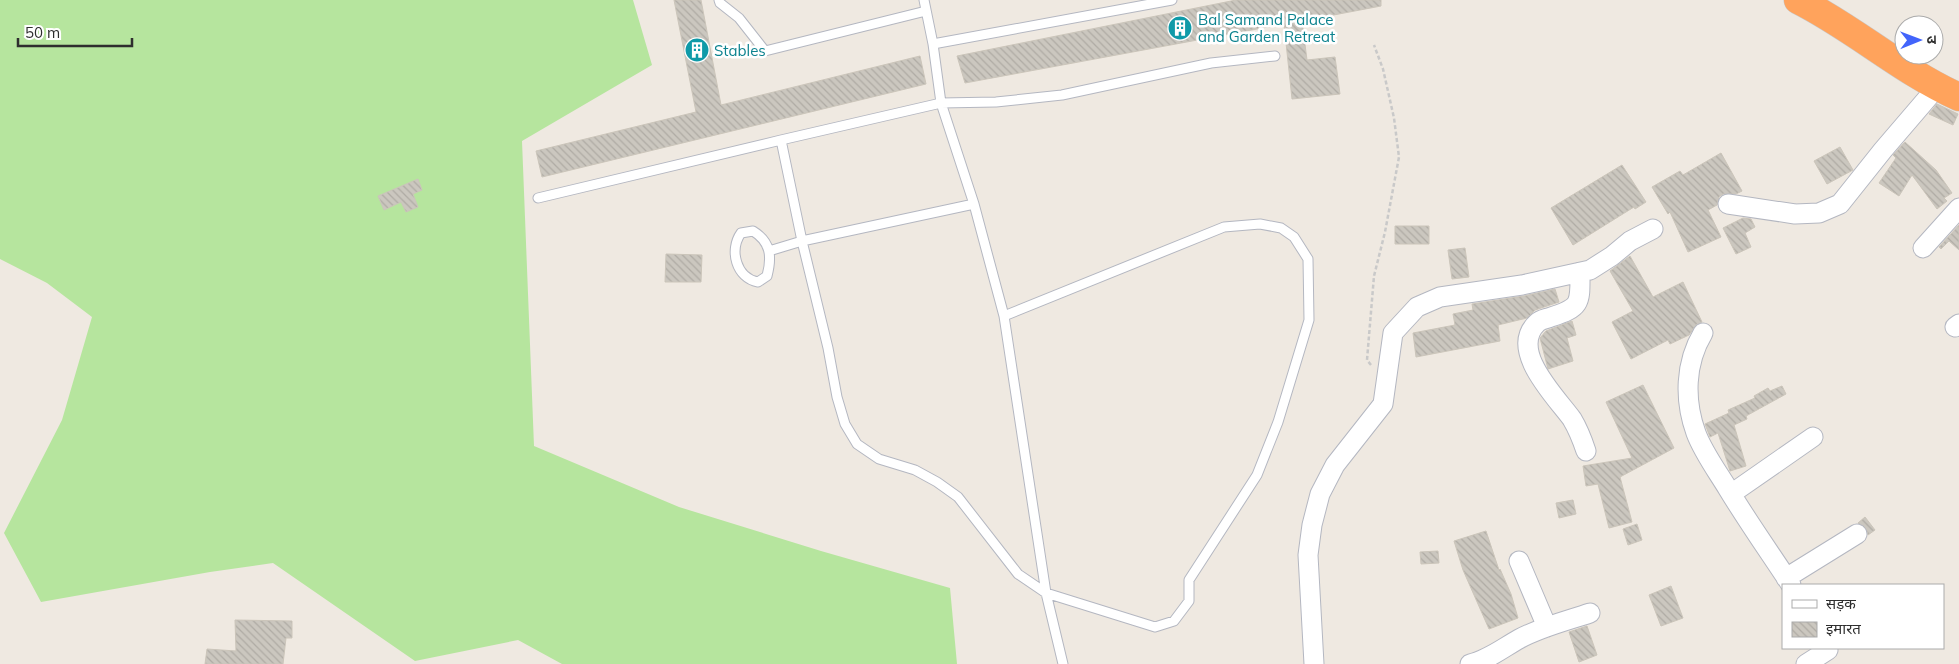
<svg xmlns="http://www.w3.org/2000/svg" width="1959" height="664" font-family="Mulish,'Noto Sans Devanagari',sans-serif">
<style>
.grass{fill:#b6e59e}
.building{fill:url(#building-back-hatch);stroke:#cbc5ba}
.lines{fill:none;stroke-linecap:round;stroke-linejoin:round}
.lane-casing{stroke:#b4b7c1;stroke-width:11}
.street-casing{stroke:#b4b7c1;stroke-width:21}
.highway-casing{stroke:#c9c9c9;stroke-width:29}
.path{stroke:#c9c9c9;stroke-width:2.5;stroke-dasharray:4 2.5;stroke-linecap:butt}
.lane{stroke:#fff;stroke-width:9}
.street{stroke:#fff;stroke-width:19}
.highway{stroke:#ffa35c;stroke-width:28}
.labels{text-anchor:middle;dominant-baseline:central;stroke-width:5;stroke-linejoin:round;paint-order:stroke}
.culture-label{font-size:15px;fill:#0d838f;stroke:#fff;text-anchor:start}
</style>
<defs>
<pattern id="building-back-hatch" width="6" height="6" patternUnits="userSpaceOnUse" patternTransform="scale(1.25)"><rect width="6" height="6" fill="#cbc7bf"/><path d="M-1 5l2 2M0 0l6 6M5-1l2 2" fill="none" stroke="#afaba4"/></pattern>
</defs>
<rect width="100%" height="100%" fill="#efe9e1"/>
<!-- grass -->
<path class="grass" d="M0 0H633L652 65 522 141 534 446 679 507 821 551 950 588 957 664H562L518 640 415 661 273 563 210 572 41 602 4 533 62 420 92 317 47 283 0 259Z"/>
<!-- building -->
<path class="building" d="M674 0H701L721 105 920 56 926 84 542 177 536 151 696 112Z
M1236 0H1381V6L1302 21 1307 60 1335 57 1340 94 1292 99 1284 24 965 83 957 56Z
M1937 104 1958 114 1953 125 1929 114Z
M1905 142 1936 170 1952 193 1944 198 1947 201 1937 209 1912 175 1899 196 1879 183 1896 158 1893 155Z
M1840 147 1853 170 1827 184 1814 161Z
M1721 153 1742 191 1736 194H1723L1719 197 1717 205 1708 210 1721 237 1688 252 1670 212 1668 214 1652 187 1680 171 1683 175Z
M1622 165 1646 202 1635 209 1634 207 1573 245 1551 208Z
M418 179 422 190 413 194 418 207 406 212 401 202 384 210 378 196Z
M1743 218 1751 219 1755 227 1745 233 1751 247 1736 254 1723 228Z
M1959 225V250L1949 241 1941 249 1939 247Z
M1395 226H1429V244H1395Z
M1465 248 1469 277 1452 279 1448 250Z
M666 254 702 255 701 282H665Z
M1630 256 1653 297 1683 282 1702 322 1697 324 1689 335 1670 344 1668 340 1631 359 1612 322 1633 311 1610 271Z
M1555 289 1559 302 1535 310 1527 318 1498 325 1500 341 1416 357 1413 333 1455 325 1453 314 1473 310 1472 304 1524 296Z
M1572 321 1576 335 1567 338 1573 361 1548 369 1540 338 1546 331Z
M1643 385 1674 448 1620 477 1632 522 1609 528 1598 484 1586 486 1583 466 1632 458 1606 402Z
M1782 386 1786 394 1746 416 1747 419 1734 425 1746 466 1730 471 1718 433 1710 437 1705 424 1729 413 1728 410 1755 398 1754 396 1768 388 1770 391Z
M1573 500 1576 514 1559 518 1556 503Z
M1865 517 1875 530 1868 535 1866 528 1858 523Z
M1637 524 1642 540 1628 545 1623 529Z
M1486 531 1499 570 1500 569 1511 594 1518 618 1489 629 1463 570 1454 541Z
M1438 551 1439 563 1421 564 1420 552Z
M1671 586 1683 618 1661 626 1649 595Z
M235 620 292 621V638H286L283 664H205L207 649 236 651Z
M1587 626 1597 655 1579 662 1569 632Z"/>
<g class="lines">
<defs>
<path id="lane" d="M719 0 720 3 739 18 765 51 926 11
M924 0 933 44 941 103 974 204 1004 316 1046 593 1063 664
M933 44 1172 0
M538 198 781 140
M753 231C771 242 772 257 767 276L758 282C736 278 729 250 741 233Z
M769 251 802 241 974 204
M1004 316 1224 227 1260 224 1281 228 1294 237 1308 259 1309 320 1278 422 1257 475 1189 580V601L1174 621 1155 627 1046 593 1018 574 958 497 937 482 915 470 879 459 857 444 845 424 837 397 828 348 802 241 781 140 941 103 996 102 1062 95 1211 63 1275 56"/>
<path id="street" d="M1728 204 1795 214 1819 213 1840 204 1883 150 1937 87
M1923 248 1959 208
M1580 272C1580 303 1582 307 1551 317 1546 319 1541 319 1537 323 1508 350 1556 397 1572 419 1578 429 1582 439 1586 451
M1955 327 1959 324
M1703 333C1685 363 1684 400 1696 433 1703 452 1717 471 1728 489 1748 522 1770 553 1791 585
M1731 494 1813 437
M1519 561 1547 627
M1786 578 1857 534
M1314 664 1308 555 1312 525 1320 494 1335 465 1383 404 1393 333 1417 307 1440 297 1522 285 1590 270 1612 256 1630 241 1653 229
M1470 664C1488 660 1503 648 1519 639 1541 627 1566 621 1590 613
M1806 664 1828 650 1827 648"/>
<path id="highway" d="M1798 0C1854 28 1901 71 1959 97"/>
</defs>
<!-- lane casing -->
<use href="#lane" class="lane-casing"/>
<!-- street casing -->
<use href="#street" class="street-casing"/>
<!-- highway casing -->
<use href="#highway" class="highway-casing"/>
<!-- path -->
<path class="path" d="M1371 365 1367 360 1374 276 1385 232 1399 157 1394 118 1383 69 1374 45"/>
<!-- lane -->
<use href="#lane" class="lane"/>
<!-- street -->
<use href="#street" class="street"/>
<!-- highway -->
<use href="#highway" class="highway"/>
</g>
<!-- icons -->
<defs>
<symbol id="building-disc" viewBox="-11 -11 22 22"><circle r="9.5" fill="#0f9aa8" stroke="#fff"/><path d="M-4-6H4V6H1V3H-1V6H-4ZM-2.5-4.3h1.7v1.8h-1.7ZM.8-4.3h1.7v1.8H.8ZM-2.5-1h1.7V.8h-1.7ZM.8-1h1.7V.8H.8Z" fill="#fff"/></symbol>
</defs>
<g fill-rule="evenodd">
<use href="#building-disc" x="1166" y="14" width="28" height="28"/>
<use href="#building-disc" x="683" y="36" width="28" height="28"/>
</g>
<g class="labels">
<!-- culture labels -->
<g class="culture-label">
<text x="1198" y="19">Bal Samand Palace<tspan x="1198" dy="17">and Garden Retreat</tspan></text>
<text x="714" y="50">Stables</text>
</g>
</g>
<!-- legend -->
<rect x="1782" y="584" width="162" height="65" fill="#ffffff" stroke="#ababab"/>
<rect x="1792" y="600" width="25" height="8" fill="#ffffff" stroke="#ababab"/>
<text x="1826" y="609" font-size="15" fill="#2e2e2e">सड़क</text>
<rect x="1792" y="622" width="25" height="15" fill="url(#building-back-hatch)" stroke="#ababab"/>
<text x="1826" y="634" font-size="15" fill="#2e2e2e">इमारत</text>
<!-- north arrow -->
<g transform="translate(1919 40) rotate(89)"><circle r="24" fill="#ffffff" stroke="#ababab"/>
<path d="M0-4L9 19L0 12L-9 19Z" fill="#4264fb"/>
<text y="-8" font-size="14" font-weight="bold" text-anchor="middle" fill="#2e2e2e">उ</text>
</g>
<!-- scale -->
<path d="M18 38v8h114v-8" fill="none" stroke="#2e2e2e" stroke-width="2.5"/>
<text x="25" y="38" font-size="15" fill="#2e2e2e" stroke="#ffffff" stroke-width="4" paint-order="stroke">50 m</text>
</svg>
